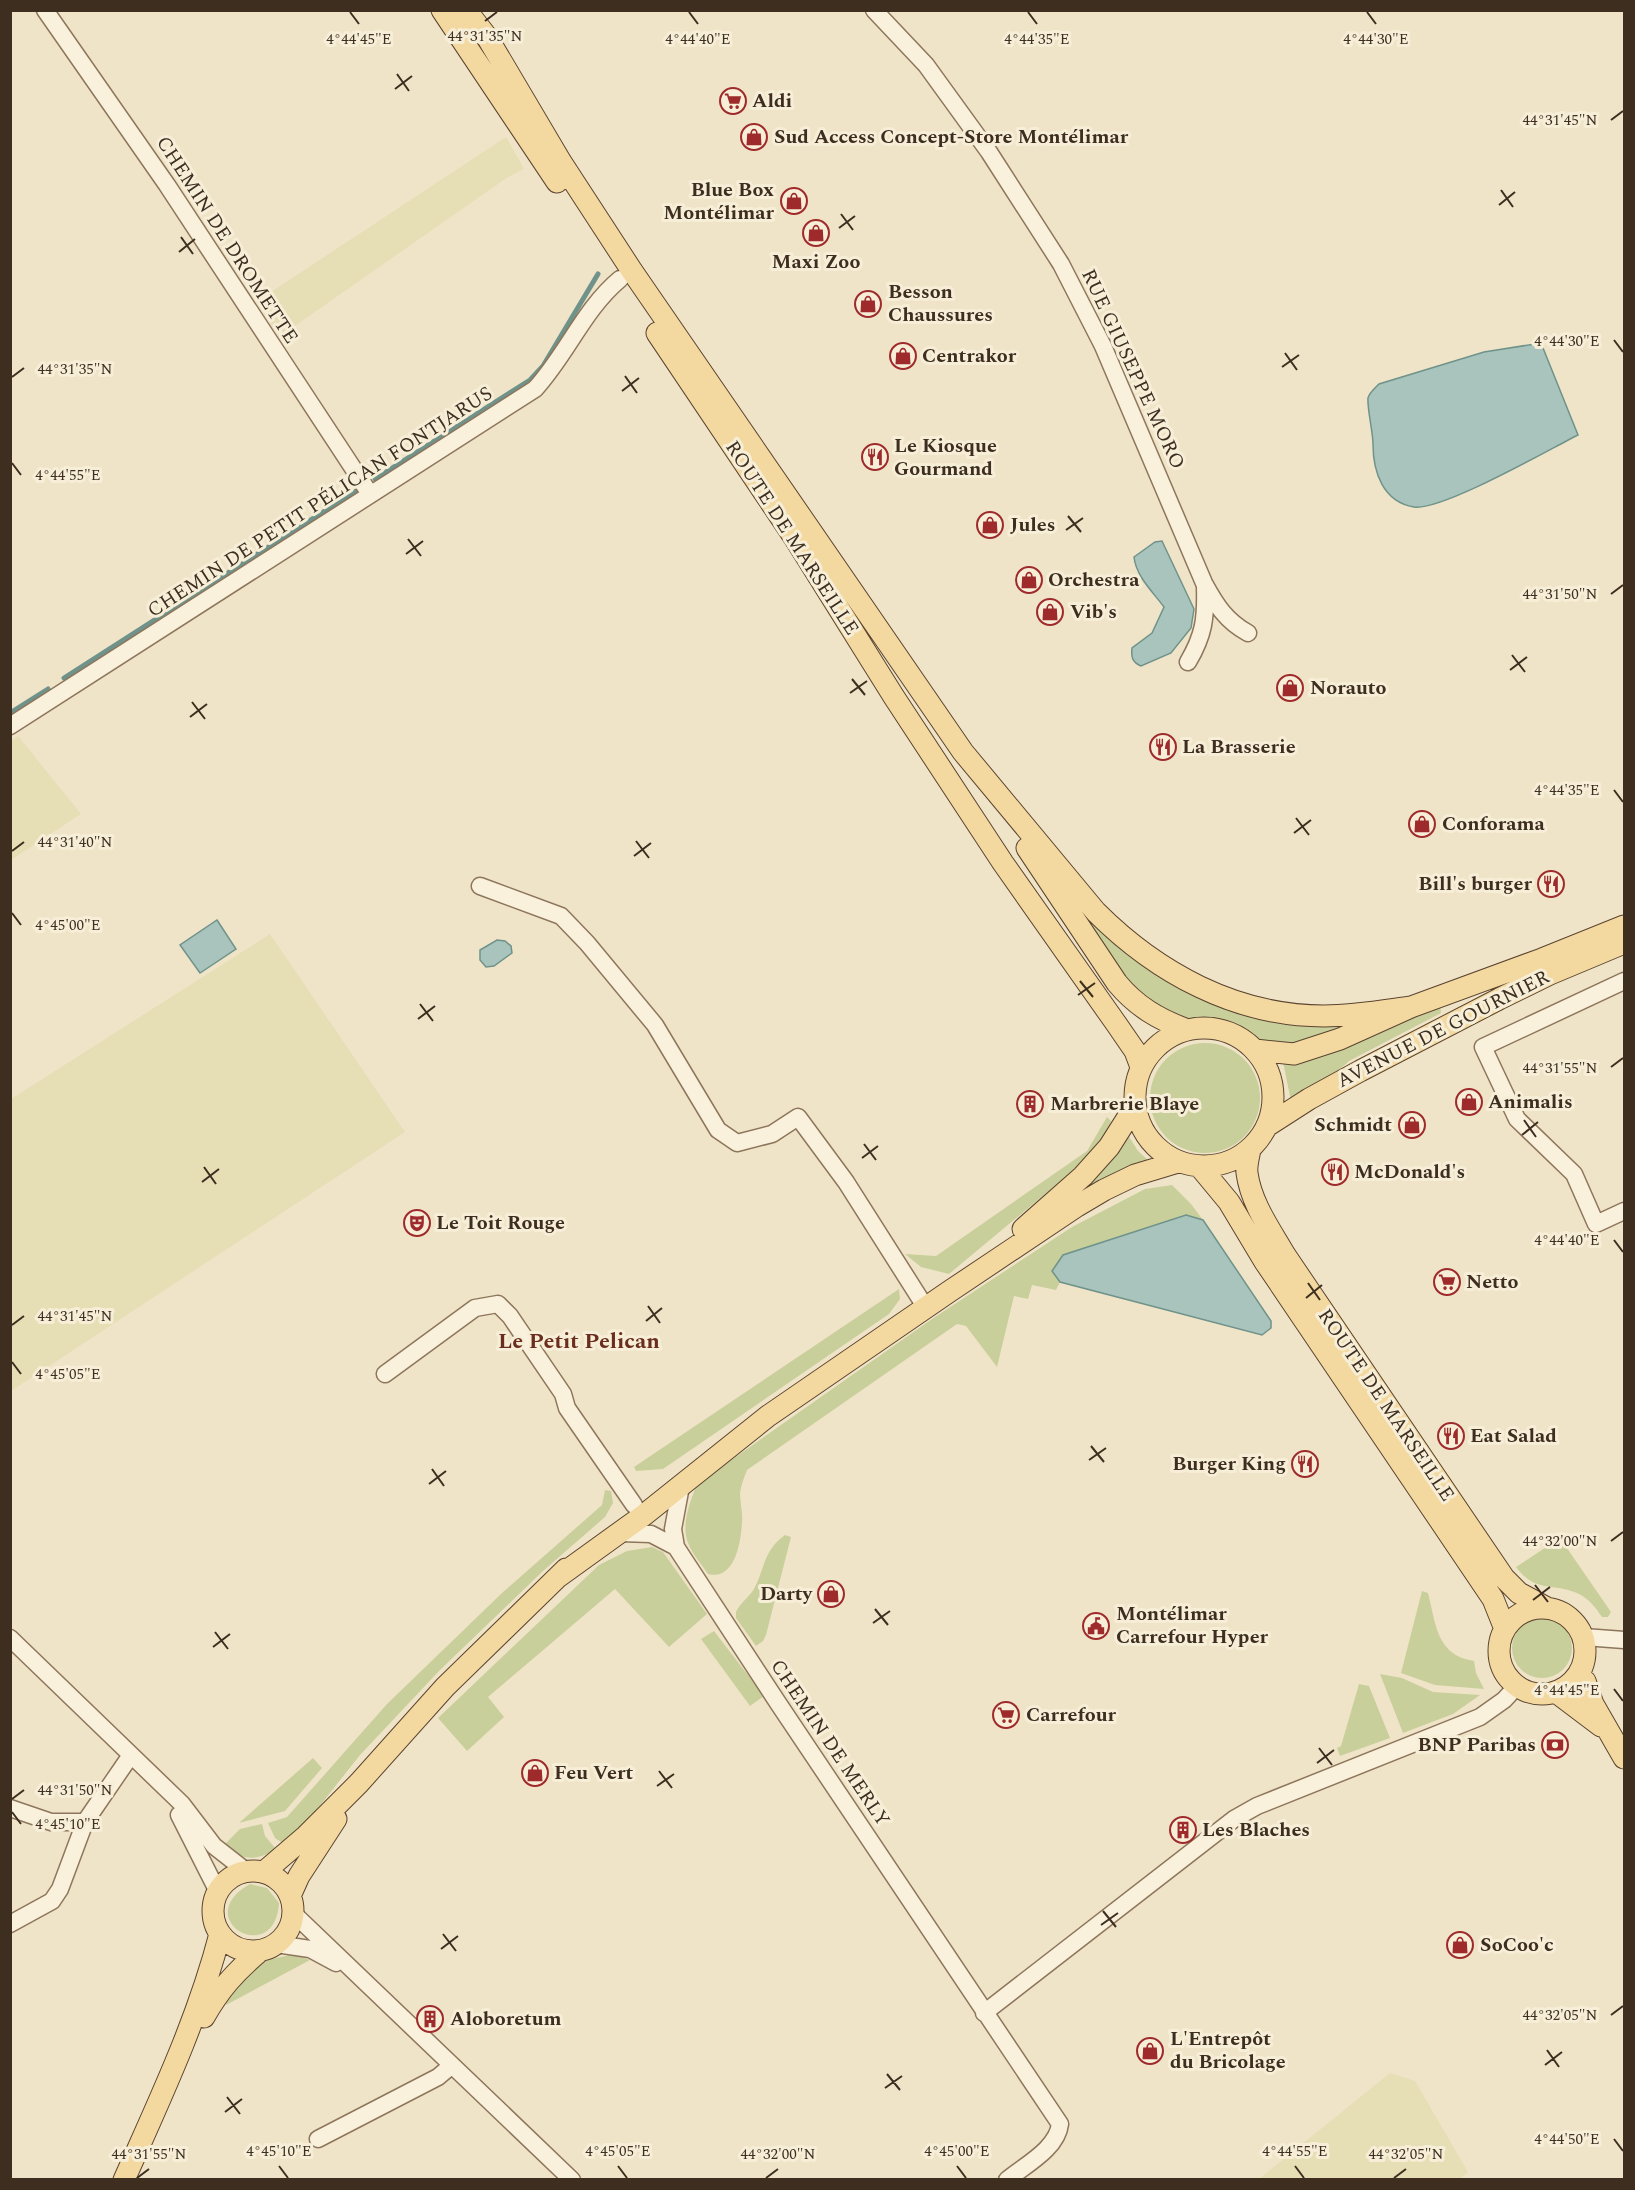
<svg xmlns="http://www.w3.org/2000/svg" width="1635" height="2190" font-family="Spectral,serif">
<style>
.farmland{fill:#e6deb5}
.green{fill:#c9cf9b}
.water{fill:#a9c4bc;stroke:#6f938a;stroke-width:1.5}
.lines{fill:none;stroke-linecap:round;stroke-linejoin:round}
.stream{stroke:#6f938a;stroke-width:5}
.minor-casing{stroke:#8d765c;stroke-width:19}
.major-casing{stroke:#5b4430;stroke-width:23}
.minor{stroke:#faf1dc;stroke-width:16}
.major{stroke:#f3d9a0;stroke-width:21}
.ticks{fill:none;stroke:#3d2e20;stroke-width:2}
.labels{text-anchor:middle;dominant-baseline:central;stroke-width:6;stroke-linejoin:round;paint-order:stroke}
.poi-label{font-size:20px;font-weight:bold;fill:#3d2e20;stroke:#f7eed8;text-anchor:start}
.street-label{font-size:20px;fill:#3d2e20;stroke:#f7eed8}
.quarter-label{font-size:22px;font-weight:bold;fill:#6b2e1e;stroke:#f7eed8}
.ticks-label{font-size:15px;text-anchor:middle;fill:#3d2e20;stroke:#f7eed8;stroke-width:6;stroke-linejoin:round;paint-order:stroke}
</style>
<rect width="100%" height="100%" fill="#f0e4c8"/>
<!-- farmland -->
<path class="farmland" d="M506 137 524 169 508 177 279 337 256 302Z
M18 736 81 814 11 860V741Z
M270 934 405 1132 11 1391V1099Z
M1390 2073 1415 2081 1468 2172 1459 2180 1259 2179Z"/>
<!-- green -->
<path class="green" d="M1059 880 1163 977 1365 1023 1322 1041 1270 1046 1242 1028 1222 1020 1175 1017 1131 989Z
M1440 1006 1441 1013 1349 1061 1328 1080 1291 1101 1283 1062Z
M1150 1098a55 55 0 1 1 110 0a55 55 0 1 1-110 0Z
M1107 1117 1111 1121 1107 1132 1092 1155 949 1274 921 1267 905 1254 936 1256 1087 1151Z
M1128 1135 1138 1151 1150 1162 1057 1209Z
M1172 1185 1191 1204 1203 1220 1186 1215 1052 1271 1060 1282 1056 1290 1032 1285 1028 1299 1014 1296 997 1367 966 1326 957 1324 747 1470C744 1478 741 1485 740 1493 740 1503 743 1513 742 1522 741 1542 735 1581 708 1574 702 1565 693 1555 689 1545 680 1526 690 1502 697 1484L932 1319 1072 1227 1145 1189Z
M899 1289 900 1299 889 1314 663 1469 636 1471 634 1467Z
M605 1490 611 1491 613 1503 605 1517 543 1571 440 1670 360 1755 303 1827 284 1844 275 1838 268 1823 287 1817 387 1704 502 1593 602 1505Z
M785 1535 791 1537 766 1635 763 1641 756 1646 736 1618V1612C740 1603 749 1597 754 1589 765 1568 763 1551 785 1535Z
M1560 1538 1611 1612 1608 1617H1602C1596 1608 1589 1599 1579 1594 1554 1582 1536 1594 1516 1567Z
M652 1547 663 1552 707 1614 669 1647 615 1589 488 1697 504 1717 467 1751 438 1718 599 1565 627 1551Z
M1422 1591 1428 1593C1436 1624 1436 1655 1474 1661L1476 1673 1484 1689 1435 1685 1401 1673Z
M1512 1648a30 30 0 1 1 60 0a30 30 0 1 1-60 0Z
M714 1631 764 1696 750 1706 701 1639Z
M1380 1674 1402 1678 1433 1692 1480 1695 1453 1714 1403 1733Z
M1359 1684 1369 1686 1390 1738 1340 1756 1337 1748 1341 1746Z
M313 1758 322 1768 285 1811 239 1823Z
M262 1824 265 1836 276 1849C256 1862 242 1860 223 1846L240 1829Z
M250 1884 267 1888 279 1903C275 1969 188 1919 250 1884Z
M295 1954 310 1960 226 2005 224 1996 247 1970 271 1959Z"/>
<!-- water -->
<path class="water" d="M1541 343 1578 435C1548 450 1442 511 1414 507 1383 502 1373 472 1373 444 1373 432 1367 408 1368 398 1369 393 1375 388 1379 384L1484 352Z
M1162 541 1194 609 1191 628 1171 653 1141 666C1132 662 1131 657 1132 648L1152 633 1164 607C1152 591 1136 576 1134 557L1155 542Z
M217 920 236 949 200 973 180 945Z
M497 940 505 941 511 946 512 953 494 966 486 967 480 960V950Z
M1186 1215 1203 1220 1271 1321V1328L1262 1335 1060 1282 1052 1271 1063 1255Z"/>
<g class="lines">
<!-- stream -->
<path class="stream" d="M375 479 530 380 543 366 598 274
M64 678 356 491
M10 713 48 689"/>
<defs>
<path id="minor" d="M45 10 167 185 370 494
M874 10 926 65 989 152 1061 264 1103 346 1204 583C1216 605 1226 621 1248 633
M1188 662C1204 635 1206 618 1205 587
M10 726 535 389C567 354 584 309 620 279
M480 886 561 916 587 943 655 1025 718 1130 737 1143 772 1134 798 1117 846 1182 926 1308
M1624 981 1483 1047 1517 1119 1574 1174 1596 1224 1624 1211
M385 1374 475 1308 498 1304 510 1316 563 1394 567 1408 634 1505
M681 1486 673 1529 676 1547 778 1703 1060 2124C1057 2149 1025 2165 1007 2180
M620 1533 651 1534 676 1547
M1584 1637 1624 1640
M10 1638 182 1804 214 1846 246 1871
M10 1808 51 1822H85
M179 1815 218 1892
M293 1913 572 2180
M10 1924 52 1901 60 1889 85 1822 131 1755
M276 1944 310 1949 336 1963
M984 2013 1234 1819 1257 1806 1480 1717 1504 1700 1517 1686
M318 2139 438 2077 451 2066"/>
<path id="major" d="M442 10 557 182
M466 10 487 37 561 162 632 271 963 752 1096 912C1157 973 1236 1016 1324 1016 1354 1016 1382 1011 1411 1007
M657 333 794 537 894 697 1003 863 1115 1022 1135 1051 1141 1067
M1027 848 1117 983C1136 1006 1158 1019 1185 1029
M1135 1097a69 69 0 1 1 138 0a69 69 0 1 1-138 0Z
M1255 1050 1294 1054 1340 1039 1411 1007 1542 959 1624 926
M1267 1126 1309 1099 1360 1071 1499 999 1550 974 1624 943
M1250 1149C1249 1156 1246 1165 1247 1173 1251 1203 1270 1229 1285 1255L1504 1578 1519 1593 1545 1607
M1200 1167 1229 1202 1265 1262 1493 1599 1505 1629
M1023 1229 1083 1176 1109 1147 1135 1106
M558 1577 644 1515 768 1416 950 1291 1077 1206 1104 1190 1135 1175 1178 1162
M1499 1651a43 43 0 1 1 86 0a43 43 0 1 1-86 0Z
M1578 1676 1585 1681 1593 1704 1624 1758
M1556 1692 1601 1726
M213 1911a40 40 0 1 1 80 0a40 40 0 1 1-80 0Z
M264 1872 306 1836 359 1783 445 1687 566 1569
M290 1896 299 1876 336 1819
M204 2017C220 1989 235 1972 260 1951
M124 2180C160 2099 198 2019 220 1934"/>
</defs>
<!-- minor casing -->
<use href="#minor" class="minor-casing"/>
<!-- major casing -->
<use href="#major" class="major-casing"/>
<!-- minor -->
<use href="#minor" class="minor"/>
<!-- major -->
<use href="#major" class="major"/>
</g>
<!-- ticks -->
<path class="ticks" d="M350 12 359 24M689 12 698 24M1028 12 1037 24M1367 12 1376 24M485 21 497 12M397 74 409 91M395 89 412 76M1611 120 1623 111M1501 190 1513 207M1499 205 1515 192M841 214 853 230M839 228 855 216M181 237 193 254M179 252 195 239M1614 340 1623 352M1285 353 1297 370M1282 367 1299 355M625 376 637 393M12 377 24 368M622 391 639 378M12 463 21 475M1068 516 1081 532M1066 530 1083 518M408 539 421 556M406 554 423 541M1611 594 1623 585M1512 655 1525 672M1510 670 1527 657M852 679 865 695M850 693 867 681M192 702 205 719M190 717 207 704M1614 790 1623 802M1296 818 1309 835M1294 833 1311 820M636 841 649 858M12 851 24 842M634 856 651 843M12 913 21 925M1080 981 1093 997M1078 995 1095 983M420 1004 433 1021M418 1019 435 1006M1611 1067 1623 1058M1524 1120 1536 1137M1522 1135 1538 1122M864 1144 876 1160M862 1158 878 1146M204 1167 216 1184M202 1182 219 1169M1614 1240 1623 1252M1308 1283 1320 1300M1306 1298 1322 1285M648 1306 660 1323M646 1321 662 1308M12 1325 24 1316M12 1362 21 1374M1091 1446 1104 1462M1089 1460 1106 1448M432 1469 444 1486M429 1484 446 1471M1611 1541 1623 1532M1535 1585 1548 1602M1533 1600 1550 1587M875 1609 888 1625M873 1623 890 1611M215 1632 228 1649M213 1647 230 1634M1614 1689 1623 1701M1319 1748 1332 1765M1317 1763 1334 1750M659 1771 672 1788M657 1786 674 1774M12 1799 24 1790M12 1812 21 1824M1103 1911 1116 1927M1101 1925 1118 1913M443 1934 456 1951M441 1949 458 1936M1611 2015 1623 2006M1547 2050 1559 2067M1545 2065 1562 2052M887 2074 900 2090M885 2088 902 2076M227 2097 240 2114M225 2112 242 2099M1614 2139 1623 2151M279 2166 288 2178M618 2166 627 2178M957 2166 966 2178M1295 2166 1304 2178M137 2178 149 2169M766 2178 778 2169M1394 2178 1406 2169"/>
<!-- icons -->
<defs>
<symbol id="supermarket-ring" viewBox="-11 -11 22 22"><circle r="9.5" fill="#f7eed8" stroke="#9e2a2b" stroke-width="1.5"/><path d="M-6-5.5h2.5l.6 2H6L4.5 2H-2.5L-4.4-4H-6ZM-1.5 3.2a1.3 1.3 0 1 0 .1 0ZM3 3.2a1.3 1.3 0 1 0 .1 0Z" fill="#9e2a2b"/></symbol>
<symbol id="shop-ring" viewBox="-11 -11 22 22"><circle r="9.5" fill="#f7eed8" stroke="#9e2a2b" stroke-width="1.5"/><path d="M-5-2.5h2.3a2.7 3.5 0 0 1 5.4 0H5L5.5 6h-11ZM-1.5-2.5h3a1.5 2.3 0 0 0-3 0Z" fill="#9e2a2b"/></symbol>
<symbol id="restaurant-ring" viewBox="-11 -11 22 22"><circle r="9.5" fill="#f7eed8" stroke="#9e2a2b" stroke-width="1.5"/><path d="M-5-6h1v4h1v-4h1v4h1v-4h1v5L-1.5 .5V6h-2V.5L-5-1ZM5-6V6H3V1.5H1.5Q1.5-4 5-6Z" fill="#9e2a2b"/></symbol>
<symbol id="building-ring" viewBox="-11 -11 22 22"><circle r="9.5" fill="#f7eed8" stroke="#9e2a2b" stroke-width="1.5"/><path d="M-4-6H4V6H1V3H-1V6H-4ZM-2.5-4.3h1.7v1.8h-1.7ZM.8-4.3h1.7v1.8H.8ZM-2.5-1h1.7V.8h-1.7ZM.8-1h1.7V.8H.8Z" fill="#9e2a2b"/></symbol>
<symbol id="theatre-ring" viewBox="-11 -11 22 22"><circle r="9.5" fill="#f7eed8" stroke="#9e2a2b" stroke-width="1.5"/><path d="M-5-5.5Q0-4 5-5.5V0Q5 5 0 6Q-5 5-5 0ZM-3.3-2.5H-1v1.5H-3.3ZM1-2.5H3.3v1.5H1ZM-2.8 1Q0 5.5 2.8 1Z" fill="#9e2a2b"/></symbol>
<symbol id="civic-ring" viewBox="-11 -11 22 22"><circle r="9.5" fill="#f7eed8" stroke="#9e2a2b" stroke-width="1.5"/><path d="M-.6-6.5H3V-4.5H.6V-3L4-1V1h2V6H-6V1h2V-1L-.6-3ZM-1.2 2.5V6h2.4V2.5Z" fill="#9e2a2b"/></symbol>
<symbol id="bank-ring" viewBox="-11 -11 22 22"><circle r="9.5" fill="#f7eed8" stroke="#9e2a2b" stroke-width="1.5"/><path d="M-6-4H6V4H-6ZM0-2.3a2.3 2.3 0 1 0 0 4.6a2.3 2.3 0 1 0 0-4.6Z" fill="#9e2a2b"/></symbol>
</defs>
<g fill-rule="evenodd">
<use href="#supermarket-ring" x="718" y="86" width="30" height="30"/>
<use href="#shop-ring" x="739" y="122" width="30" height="30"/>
<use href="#shop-ring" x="779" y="186" width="30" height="30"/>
<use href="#shop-ring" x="801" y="218" width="30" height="30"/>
<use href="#shop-ring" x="853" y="289" width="30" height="30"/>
<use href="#shop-ring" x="888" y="341" width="30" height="30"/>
<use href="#restaurant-ring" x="860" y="442" width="30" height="30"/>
<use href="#shop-ring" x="975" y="510" width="30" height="30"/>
<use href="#shop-ring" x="1014" y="565" width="30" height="30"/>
<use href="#shop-ring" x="1035" y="597" width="30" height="30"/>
<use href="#shop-ring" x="1275" y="673" width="30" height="30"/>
<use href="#restaurant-ring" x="1148" y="732" width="30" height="30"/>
<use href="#shop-ring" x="1407" y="809" width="30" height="30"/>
<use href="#restaurant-ring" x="1536" y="869" width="30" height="30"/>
<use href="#shop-ring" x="1454" y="1087" width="30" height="30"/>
<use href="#building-ring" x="1015" y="1089" width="30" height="30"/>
<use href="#shop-ring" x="1397" y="1110" width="30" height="30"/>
<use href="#restaurant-ring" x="1320" y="1157" width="30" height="30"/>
<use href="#theatre-ring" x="402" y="1208" width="30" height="30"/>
<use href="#supermarket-ring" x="1432" y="1267" width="30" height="30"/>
<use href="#restaurant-ring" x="1436" y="1421" width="30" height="30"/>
<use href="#restaurant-ring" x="1290" y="1449" width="30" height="30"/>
<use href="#shop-ring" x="816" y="1579" width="30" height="30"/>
<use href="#civic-ring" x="1081" y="1611" width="30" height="30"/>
<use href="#supermarket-ring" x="991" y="1700" width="30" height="30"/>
<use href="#bank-ring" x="1540" y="1730" width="30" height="30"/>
<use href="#shop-ring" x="520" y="1758" width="30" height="30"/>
<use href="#building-ring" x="1168" y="1815" width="30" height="30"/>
<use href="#shop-ring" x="1445" y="1930" width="30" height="30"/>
<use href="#building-ring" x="415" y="2004" width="30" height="30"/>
<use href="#shop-ring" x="1135" y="2036" width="30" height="30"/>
</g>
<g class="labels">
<!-- poi labels -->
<g class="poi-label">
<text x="752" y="101">Aldi</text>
<text x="774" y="137">Sud Access Concept-Store Montélimar</text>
<text x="774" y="190" text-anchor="end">Blue Box<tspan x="774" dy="23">Montélimar</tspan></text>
<text x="816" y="262" text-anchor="middle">Maxi Zoo</text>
<text x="888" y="292">Besson<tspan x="888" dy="23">Chaussures</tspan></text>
<text x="922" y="356">Centrakor</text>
<text x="894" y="446">Le Kiosque<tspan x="894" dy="23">Gourmand</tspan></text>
<text x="1010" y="525">Jules</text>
<text x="1048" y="580">Orchestra</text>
<text x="1070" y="612">Vib's</text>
<text x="1310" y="688">Norauto</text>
<text x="1182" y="747">La Brasserie</text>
<text x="1442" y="824">Conforama</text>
<text x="1532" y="884" text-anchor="end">Bill's burger</text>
<text x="1488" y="1102">Animalis</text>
<text x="1050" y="1104">Marbrerie Blaye</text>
<text x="1392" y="1125" text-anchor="end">Schmidt</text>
<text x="1354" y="1172">McDonald's</text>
<text x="436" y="1223">Le Toit Rouge</text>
<text x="1466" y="1282">Netto</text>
<text x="1470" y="1436">Eat Salad</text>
<text x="1286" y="1464" text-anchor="end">Burger King</text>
<text x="812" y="1594" text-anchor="end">Darty</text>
<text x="1116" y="1614">Montélimar<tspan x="1116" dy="23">Carrefour Hyper</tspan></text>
<text x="1026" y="1715">Carrefour</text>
<text x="1536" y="1745" text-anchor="end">BNP Paribas</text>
<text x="554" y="1773">Feu Vert</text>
<text x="1202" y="1830">Les Blaches</text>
<text x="1480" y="1945">SoCoo'c</text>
<text x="450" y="2019">Aloboretum</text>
<text x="1170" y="2039">L'Entrepôt<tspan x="1170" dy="23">du Bricolage</tspan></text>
</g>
<!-- street labels -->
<g class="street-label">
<text transform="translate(227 240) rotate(57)">CHEMIN DE DROMETTE</text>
<text transform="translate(1133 369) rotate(65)">RUE GIUSEPPE MORO</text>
<text transform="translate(320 502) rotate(-33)">CHEMIN DE PETIT PÉLICAN FONTJARUS</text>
<text transform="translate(792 538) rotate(57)">ROUTE DE MARSEILLE</text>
<text transform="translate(1443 1029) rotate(-27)">AVENUE DE GOURNIER</text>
<text transform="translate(1386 1405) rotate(56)">ROUTE DE MARSEILLE</text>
<text transform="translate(830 1743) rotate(56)">CHEMIN DE MERLY</text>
</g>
<!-- quarter labels -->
<g class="quarter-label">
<text x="579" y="1341">Le Petit Pelican</text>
</g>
</g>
<g class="ticks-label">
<text x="485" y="41">44°31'35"N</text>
<text x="359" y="44">4°44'45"E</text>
<text x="1037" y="44">4°44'35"E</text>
<text x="1376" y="44">4°44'30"E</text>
<text x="698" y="44">4°44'40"E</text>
<text x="1560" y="125">44°31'45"N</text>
<text x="1567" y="346">4°44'30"E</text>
<text x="75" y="374">44°31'35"N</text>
<text x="68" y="480">4°44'55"E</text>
<text x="1560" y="599">44°31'50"N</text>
<text x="1567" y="795">4°44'35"E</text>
<text x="75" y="847">44°31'40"N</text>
<text x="68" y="930">4°45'00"E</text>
<text x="1560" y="1073">44°31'55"N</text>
<text x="1567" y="1245">4°44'40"E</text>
<text x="75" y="1321">44°31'45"N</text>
<text x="68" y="1379">4°45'05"E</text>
<text x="1560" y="1546">44°32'00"N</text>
<text x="1567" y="1695">4°44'45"E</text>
<text x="75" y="1795">44°31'50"N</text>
<text x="68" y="1829">4°45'10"E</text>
<text x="1560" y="2020">44°32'05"N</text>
<text x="1567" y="2144">4°44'50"E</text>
<text x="279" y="2156">4°45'10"E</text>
<text x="618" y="2156">4°45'05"E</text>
<text x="957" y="2156">4°45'00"E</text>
<text x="1295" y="2156">4°44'55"E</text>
<text x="149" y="2159">44°31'55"N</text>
<text x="778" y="2159">44°32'00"N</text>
<text x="1406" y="2159">44°32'05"N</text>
</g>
<!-- border -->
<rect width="1635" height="2190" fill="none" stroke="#3d2e20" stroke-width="24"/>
</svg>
